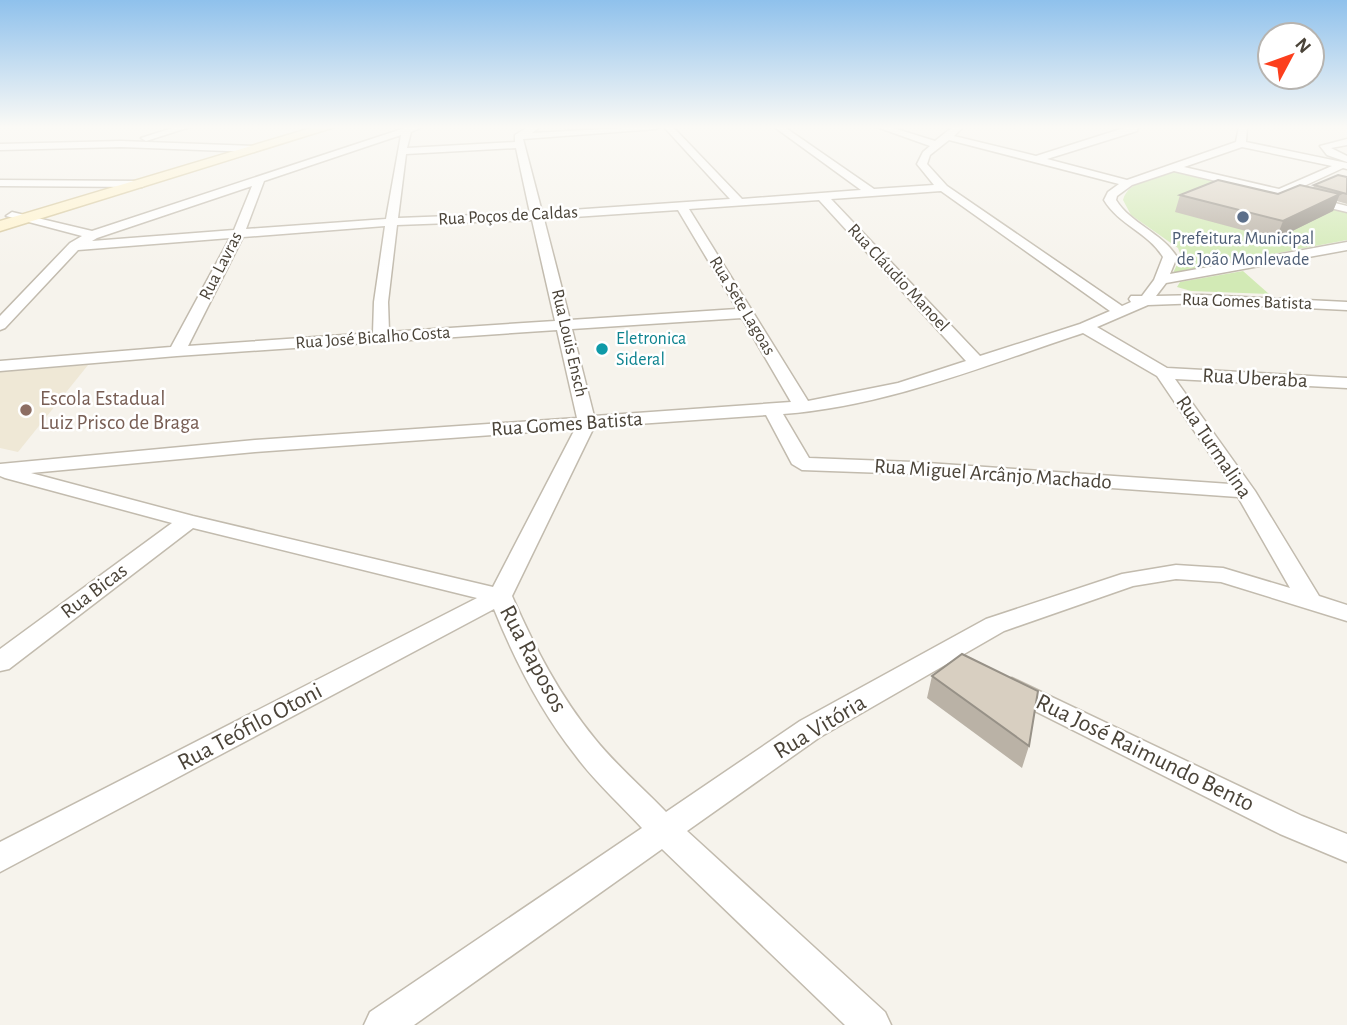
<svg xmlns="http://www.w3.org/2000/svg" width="1347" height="1025" font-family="'Alegreya Sans',sans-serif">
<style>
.education{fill:#efe8d6}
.green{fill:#d2eab5}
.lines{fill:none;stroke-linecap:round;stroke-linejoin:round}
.street-casing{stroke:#c2bbae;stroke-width:3}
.secondary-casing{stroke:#d6c79b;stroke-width:3}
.street{fill:#fff;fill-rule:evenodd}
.secondary{fill:#fff3cd;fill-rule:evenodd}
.wall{fill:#bab2a6}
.shaded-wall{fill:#979187}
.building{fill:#d8cfc1;stroke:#979187;stroke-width:2}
.service-dot{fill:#5c6f8a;stroke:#fff;stroke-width:2.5}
.culture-dot{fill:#0f9aa8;stroke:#fff;stroke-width:2.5}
.education-dot{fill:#8d6e63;stroke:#fff;stroke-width:2.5}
.labels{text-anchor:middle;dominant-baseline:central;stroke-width:5;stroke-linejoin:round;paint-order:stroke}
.far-street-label{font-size:18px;fill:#4b4439;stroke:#fff}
.far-service-label{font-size:18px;fill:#4e5e75;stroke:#fff}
.far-culture-label{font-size:18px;fill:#0d838f;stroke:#fff;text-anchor:start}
.street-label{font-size:21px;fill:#4b4439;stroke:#fff}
.education-label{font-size:21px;fill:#785e54;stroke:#fff;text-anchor:start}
.near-street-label{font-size:24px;fill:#4b4439;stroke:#fff}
</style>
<rect width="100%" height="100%" fill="#f6f3ec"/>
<!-- education -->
<path class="education" d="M88 365 18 452 0 448V372Z"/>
<!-- green -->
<path class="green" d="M1176 170 1347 211V240L1173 273 1181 256 1178 248 1131 215 1123 200C1128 180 1159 176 1176 170Z
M1243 271 1269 294 1191 291 1177 287 1180 282Z"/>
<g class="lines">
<defs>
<path id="street" d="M179 126H193L146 141 141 138Z
M411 126H424L411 132 407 148 515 142V135L530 126H541L532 133 660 126 656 129 523 139 542 212 730 199 663 126H672L742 199 861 190 773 126H783L874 189 934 185 917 164 923 152 930 146 874 126H887L935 141 954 126H964L954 136 1036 156 1130 126H1138L1137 131 1047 159 1127 180 1236 142 1239 126H1247L1246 142 1347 163V169L1343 168 1291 192 1347 206V212L1174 171 1132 185 1117 196 1116 200C1131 224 1161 232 1177 257L1170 274 1347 242V250L1166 283 1156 296 1202 295 1347 302V310L1202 303 1148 305 1097 327 1167 368 1347 378V388L1175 379 1255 491 1319 596 1347 605V621L1221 582 1176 579 1133 586 1004 631 820 737 687 831 885 1012 891 1025H845L662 849 414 1025H364L370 1012 642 828C620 804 595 782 576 756 541 712 515 661 494 609L0 872V842L477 598 193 528 9 669 0 671V649L172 523 5 478 0 476V464L255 440 577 418 557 330 177 356 0 371V361L171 347 230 238 78 250 5 328 0 330V316L70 243 82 236 6 216 12 212 92 231ZM401 135 386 219 246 229 264 181ZM949 140 1119 184 1108 192 1104 200C1119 225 1149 233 1163 257L1154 280 1142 296H1131L1129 299 1131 302 1122 306 947 186 927 164 930 155ZM1242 147 1332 166 1279 189 1184 167ZM516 148 530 213 398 218 406 154ZM252 186 234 230 92 241 97 238ZM941 191 1110 311 1080 324 980 356 831 199ZM819 200 966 361 898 383 808 401 689 209ZM678 210 737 309 570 320 544 219ZM532 220 555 321 389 332 388 302 397 225ZM385 226 374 302 373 333 188 346 243 237ZM742 318 791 402 594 416 572 329ZM1083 333 1157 376 1230 484 913 462 809 458 783 414C887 406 986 365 1083 333ZM766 415 792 464 802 470 913 474 1238 497 1290 588 1223 568 1176 565 1122 574 986 619 800 721 666 812C643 788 616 765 595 739 559 695 535 648 512 596L594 427ZM575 429 493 587 193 516 31 473 255 452Z
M1347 139V145L1331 148 1347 156V162L1327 155 1320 146Z
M121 141 254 146 259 149 254 152 121 147 0 150V144Z
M0 180 142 181 147 184 142 187 0 186Z
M1012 678 1302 816 1347 834V862L1280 834 1003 695 999 688 1003 681Z"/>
<path id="secondary" d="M318 126H338L0 231V221Z"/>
</defs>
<!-- street casing -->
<use href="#street" class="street-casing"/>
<!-- secondary casing -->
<use href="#secondary" class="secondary-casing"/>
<!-- street -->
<use href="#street" class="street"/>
<!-- secondary -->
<use href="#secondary" class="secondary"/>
</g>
<!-- wall -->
<path class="wall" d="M1347 177V204L1337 201 1333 211 1276 239 1175 212 1180 195 1278 194 1313 188 1314 185Z
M932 676 1029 746 1022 768 927 698Z"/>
<!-- shaded-wall -->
<path class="shaded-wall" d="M1340 194 1333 211 1276 239 1283 221Z"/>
<!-- building -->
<path class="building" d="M1338 175 1347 177V194L1314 185Z
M1218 180 1278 194 1300 185 1340 194 1283 221 1180 195Z
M962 654 1038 691 1029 746 932 676Z"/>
<!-- sky -->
<linearGradient id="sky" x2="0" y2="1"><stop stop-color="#8fc1ec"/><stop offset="0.47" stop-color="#fbfaf6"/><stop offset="1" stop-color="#fbfaf6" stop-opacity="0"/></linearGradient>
<rect width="1347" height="270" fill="url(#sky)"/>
<!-- markers -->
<circle class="service-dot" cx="1243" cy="217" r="7"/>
<circle class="culture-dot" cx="602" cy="349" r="7"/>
<circle class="education-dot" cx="26" cy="410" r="7"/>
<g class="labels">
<!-- far-street labels -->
<g class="far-street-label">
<text transform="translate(508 216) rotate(-3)">Rua Poços de Caldas</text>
<text transform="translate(221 266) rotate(-63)">Rua Lavras</text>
<text transform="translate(898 278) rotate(47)">Rua Cláudio Manoel</text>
<text transform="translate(1247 302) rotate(2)">Rua Gomes Batista</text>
<text transform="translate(742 306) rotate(59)">Rua Sete Lagoas</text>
<text transform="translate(373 338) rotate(-4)">Rua José Bicalho Costa</text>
<text transform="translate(569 343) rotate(77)">Rua Louis Ensch</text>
</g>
<!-- far-service labels -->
<g class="far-service-label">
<text x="1243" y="239">Prefeitura Municipal<tspan x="1243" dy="21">de João Monlevade</tspan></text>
</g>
<!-- far-culture labels -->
<g class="far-culture-label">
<text x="616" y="339">Eletronica<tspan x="616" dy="21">Sideral</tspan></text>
</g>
<!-- street labels -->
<g class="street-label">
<text transform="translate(1255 378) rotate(3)">Rua Uberaba</text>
<text transform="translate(567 424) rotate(-4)">Rua Gomes Batista</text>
<text transform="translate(1214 447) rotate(56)">Rua Turmalina</text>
<text transform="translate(993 474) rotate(4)">Rua Miguel Arcânjo Machado</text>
<text transform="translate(94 591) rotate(-37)">Rua Bicas</text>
</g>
<!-- education labels -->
<g class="education-label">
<text x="40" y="398">Escola Estadual<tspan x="40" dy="24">Luiz Prisco de Braga</tspan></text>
</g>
<!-- near-street labels -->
<g class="near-street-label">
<text transform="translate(533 659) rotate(62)">Rua Raposos</text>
<text transform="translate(250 727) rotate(-28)">Rua Teófilo Otoni</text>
<text transform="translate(820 727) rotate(-31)">Rua Vitória</text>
<text transform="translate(1145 753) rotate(26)">Rua José Raimundo Bento</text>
</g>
</g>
<!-- north arrow -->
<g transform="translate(1291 56) rotate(49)"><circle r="33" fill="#ffffff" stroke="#b7b4b0" stroke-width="2"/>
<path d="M0-5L12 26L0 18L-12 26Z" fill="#fc3f1d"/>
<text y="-10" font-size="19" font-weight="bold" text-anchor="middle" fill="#4b4439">N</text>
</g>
</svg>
